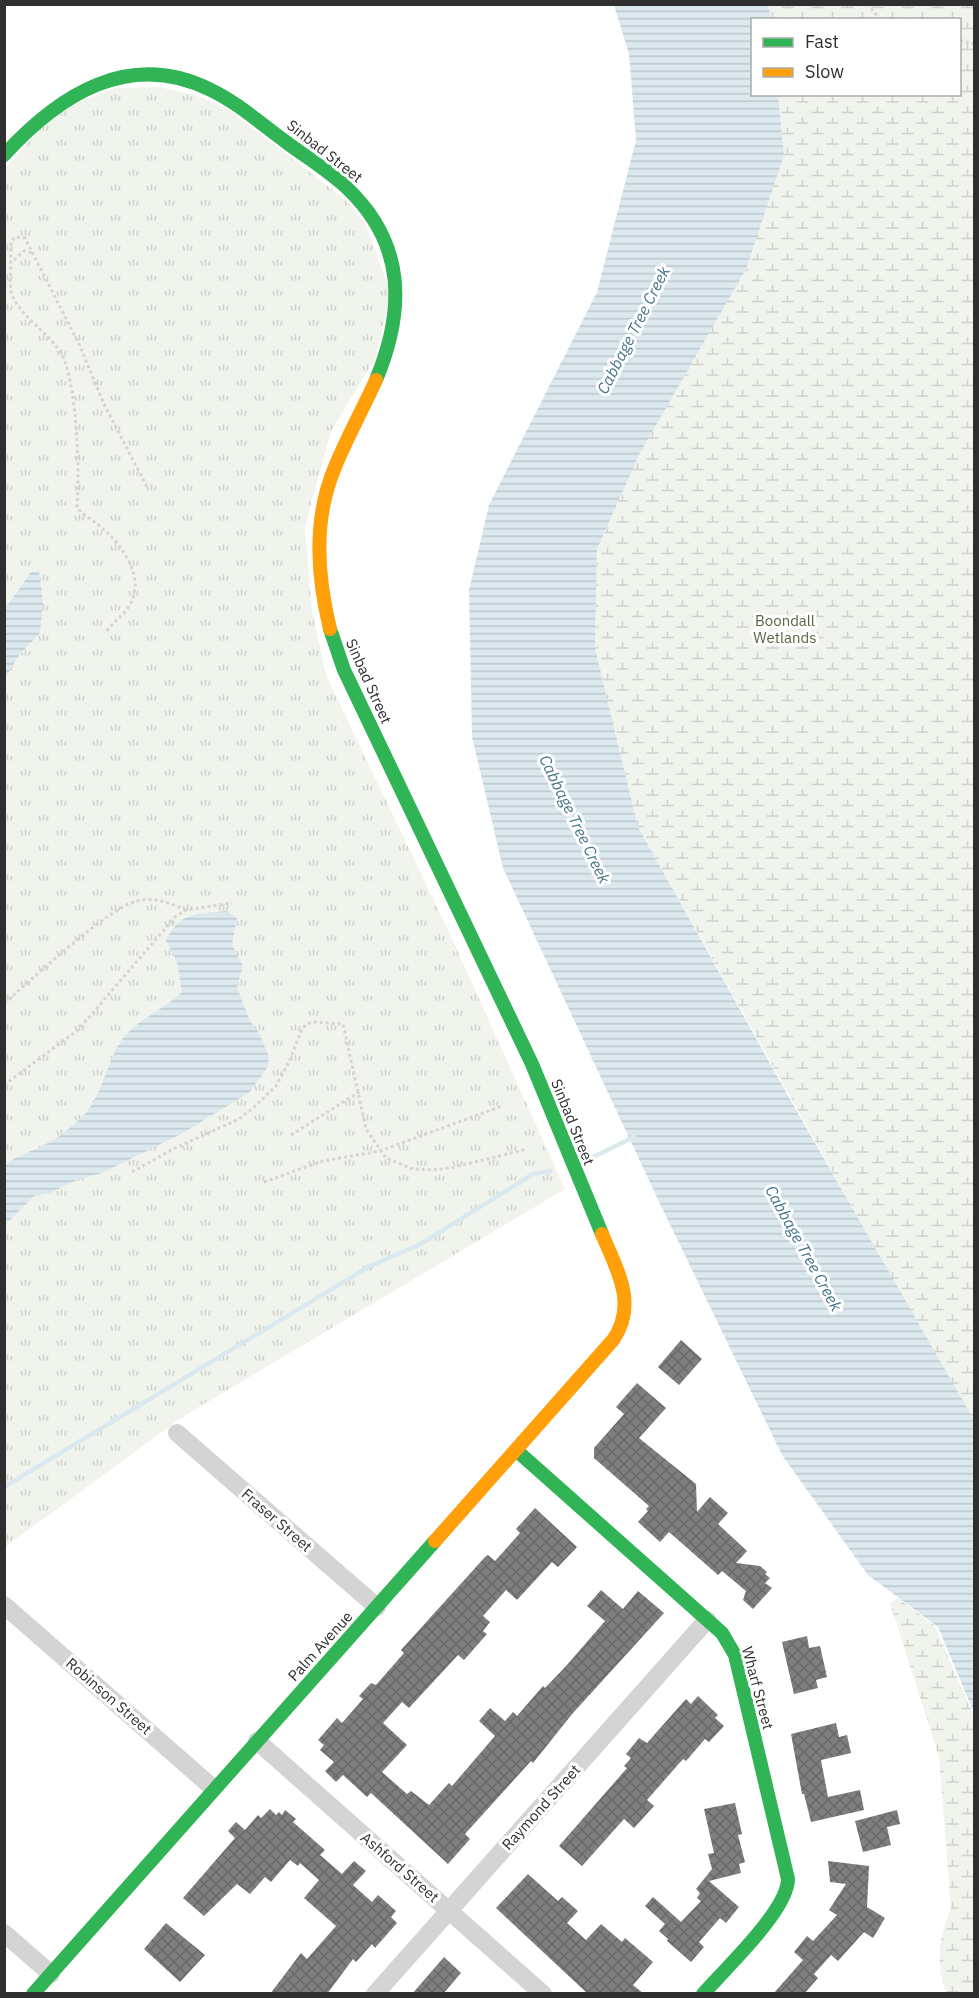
<svg xmlns="http://www.w3.org/2000/svg" width="979" height="1998" font-family="'IBM Plex Sans',sans-serif">
<style>
.grass{fill:url(#grass-tufts)}
.wetland{fill:url(#wetland-marsh)}
.water{fill:url(#water-rules)}
.lines{fill:none;stroke-linecap:round;stroke-linejoin:round}
.stream{stroke:#dbe9ef;stroke-width:4.5}
.building{fill:url(#building-cross-hatch)}
.path{stroke:#d4d4d4;stroke-width:3;stroke-dasharray:3 3;stroke-linecap:butt}
.street{stroke:#d4d4d4;stroke-width:18}
.fast{stroke:#30b455;stroke-width:14}
.slow{stroke:#ff9f0a;stroke-width:14}
.labels{text-anchor:middle;dominant-baseline:central;stroke-width:6;stroke-linejoin:round;paint-order:stroke}
.street-label{font-size:15px;fill:#2f2f2f;stroke:#fff}
.park-label{font-size:15px;fill:#566640;stroke:#fff}
.water-label{font-size:16px;font-style:italic;fill:#457589;stroke:#fff}
</style>
<defs>
<pattern id="grass-tufts" width="24" height="20" patternUnits="userSpaceOnUse" patternTransform="scale(1.5)"><rect width="24" height="20" fill="#f1f4ed"/><path d="M3 7l-1-3M5 7V3M7 7l1-3M15 17l-1-3M17 17v-4M19 17l1-3" fill="none" stroke="#cfd2cc"/></pattern>
<pattern id="wetland-marsh" width="20" height="14" patternUnits="userSpaceOnUse" patternTransform="scale(1.5)"><rect width="20" height="14" fill="#f1f4ed"/><path d="M1 5h8M5 5V1M11 12h8M15 12V8" fill="none" stroke="#cfd2cc"/></pattern>
<pattern id="water-rules" width="6" height="5" patternUnits="userSpaceOnUse" patternTransform="scale(1.5)"><rect width="6" height="5" fill="#dbe9ef"/><path d="M0 2.5h6" fill="none" stroke="#bcc8cd"/></pattern>
<pattern id="building-cross-hatch" width="8" height="8" patternUnits="userSpaceOnUse" patternTransform="scale(1.5)"><rect width="8" height="8" fill="#7f7f7f"/><path d="M0 0l8 8M0 8l8-8" fill="none" stroke="#686868"/></pattern>
</defs>
<rect width="100%" height="100%" fill="#fff"/>
<!-- grass -->
<path class="grass" d="M159 87 199 96 232 112 347 201 366 225 391 294 375 359 331 431 305 527 312 611 326 675 448 930 565 1189 184 1416 5 1547V169L39 130 69 106 115 88Z"/>
<!-- wetland -->
<path class="wetland" d="M768 5H974V1423L638 827 595 648 597 549 640 453 784 155 778 95 960 94V20L771 19Z
M898 1598 935 1626 974 1716V1993H947C935 1967 939 1934 951 1909L939 1757 890 1603Z"/>
<!-- water -->
<path class="water" d="M614 5H768L771 19 752 20V94L778 95 784 155 746 269 640 453 597 549 595 648 638 827 795 1108 974 1420V1713L938 1627 868 1575 782 1455 661 1206 503 868 472 737 469 590 489 505 597 292 636 140 629 54Z
M39 571 43 602 40 633 20 654 5 678V609L31 572Z
M227 911 237 918 232 945 243 966 237 987 250 1021 259 1033 269 1057 267 1068 250 1092 181 1134 102 1173 77 1180 50 1193 34 1196 5 1225V1165C18 1154 35 1151 50 1142 60 1136 73 1126 82 1117 102 1097 105 1068 119 1044 135 1019 162 1012 182 992L177 962 166 940C181 911 197 914 227 911Z"/>
<g class="lines">
<!-- stream -->
<path class="stream" d="M593 1157 634 1137
M4 1487 370 1266 419 1245 533 1174 551 1171"/>
</g>
<!-- building -->
<path class="building" d="M681 1340 702 1359 679 1385 658 1367Z
M637 1383 666 1408 639 1438 696 1484 697 1512 710 1497 728 1513 718 1524 747 1551 736 1563 760 1566 767 1572 765 1574 770 1578 765 1583 772 1588 753 1609 743 1600 746 1591 722 1571 718 1575 669 1532 660 1542 638 1522 648 1511 646 1509 649 1506 594 1458V1448L624 1414 616 1407Z
M535 1508 577 1547 558 1567 552 1562 517 1600 506 1590 483 1616 490 1622 483 1631 487 1634 464 1660 458 1655 409 1708 402 1702 383 1723 407 1745 382 1772 407 1794 411 1791 429 1805 449 1783 452 1786 495 1736 479 1721 490 1708 505 1721 513 1712 517 1716 543 1686 545 1688 567 1665 605 1621 587 1606 601 1590 623 1609 638 1591 664 1613 573 1713 533 1763 531 1761 465 1834 470 1839 448 1864 371 1793 367 1797 343 1775 336 1782 325 1771 334 1762 320 1750 324 1745 318 1740 337 1718 342 1723 363 1699 359 1696 371 1683 376 1685 404 1653 401 1650 485 1557 488 1555 495 1561 520 1533 516 1529Z
M807 1636 809 1648 820 1646 827 1677 816 1680 818 1688 794 1694 782 1642Z
M698 1696 718 1715 715 1718 724 1726 709 1742 705 1739 686 1761 683 1759 647 1800 654 1806 634 1828 624 1819 582 1866 559 1846 627 1768 624 1766 631 1758 626 1754 639 1738 647 1743 686 1699 691 1704Z
M836 1723 839 1737 847 1735 851 1753 821 1760 828 1797 860 1790 864 1810 811 1822 804 1794H802L791 1734Z
M735 1803 742 1834 738 1835 745 1862 739 1864 741 1873 709 1881 739 1907 726 1923 720 1918 699 1942 704 1947 691 1962 667 1941 668 1939 659 1931 665 1924 645 1906 653 1897 681 1922 701 1901 697 1898 700 1893 696 1889 712 1869 708 1854 714 1853 704 1809Z
M270 1809 276 1815 279 1812 282 1815 285 1810 296 1819 293 1822 325 1850 320 1855 342 1874 354 1861 366 1871 353 1885 372 1902 378 1895 396 1911 391 1917 397 1923 375 1948 372 1944 356 1962 353 1959 327 1994H270L301 1953 307 1959 336 1926 304 1898 319 1880 300 1863 298 1866 290 1860 271 1882 265 1877 250 1894 237 1884 204 1916 183 1898 235 1838 228 1831 236 1822 245 1830 258 1815 261 1818Z
M897 1810 900 1824 887 1827 891 1845 863 1852 855 1821Z
M828 1861 869 1866 867 1907 885 1918 873 1938 864 1932 838 1961 831 1955 814 1974 818 1978 804 1994H773L803 1960 794 1952 807 1936 813 1941 837 1915 829 1910 846 1884 830 1882Z
M528 1874 558 1901 562 1897 578 1911 567 1923 586 1940 601 1924 622 1942 625 1938 653 1962 633 1985 644 1994H588L496 1908Z
M166 1923 205 1955 180 1982 144 1949Z
M444 1957 461 1973 443 1994H412Z"/>
<g class="lines">
<!-- path -->
<path class="path" d="M867 4 881 20
M960 40 974 44
M14 260 24 251 33 253
M4 285 11 279
M107 631C113 622 123 616 129 606 147 579 122 545 102 528 94 520 84 517 77 507 80 472 77 388 63 357 51 332 20 319 11 292 10 288 11 249 11 242L15 237 25 238 79 344 104 404 147 487
M4 1003C32 980 107 908 137 901 154 896 171 904 186 910
M4 1085 78 1030 175 917 186 910 232 903
M291 1135 359 1092
M132 1172 173 1149 239 1119 254 1107 276 1086 289 1062 302 1029 307 1024 313 1022 343 1024 366 1129 386 1158 413 1169 432 1170 451 1168 527 1149
M264 1182 323 1161 380 1151 502 1106"/>
<!-- street -->
<path class="street" d="M177 1433 377 1607
M4 1605 213 1788
M257 1741 543 1994
M4 1933 51 1974
M375 1994 707 1620"/>
<!-- fast -->
<path class="fast" d="M4 155C59 95 129 49 211 90 238 103 261 124 286 142 306 157 329 171 347 188 406 244 405 310 376 380
M330 629 344 670 532 1064 602 1234
M516 1450 722 1633 735 1655 788 1879C788 1910 725 1969 703 1994
M33 1994 435 1541"/>
<!-- slow -->
<path class="slow" d="M330 629C317 575 313 519 335 467 347 437 363 409 376 380
M435 1541 613 1340C638 1304 617 1270 602 1234"/>
</g>
<g class="labels">
<!-- street labels -->
<g class="street-label">
<text transform="translate(325 151) rotate(38)">Sinbad Street</text>
<text transform="translate(369 681) rotate(66)">Sinbad Street</text>
<text transform="translate(573 1122) rotate(68)">Sinbad Street</text>
<text transform="translate(277 1520) rotate(41)">Fraser Street</text>
<text transform="translate(320 1646) rotate(-48)">Palm Avenue</text>
<text transform="translate(758 1688) rotate(75)">Wharf Street</text>
<text transform="translate(109 1696) rotate(41)">Robinson Street</text>
<text transform="translate(541 1807) rotate(-48)">Raymond Street</text>
<text transform="translate(400 1867) rotate(41)">Ashford Street</text>
</g>
<!-- park labels -->
<g class="park-label">
<text x="785" y="620">Boondall<tspan x="785" dy="17">Wetlands</tspan></text>
</g>
<!-- water labels -->
<g class="water-label">
<text transform="translate(633 330) rotate(-63)">Cabbage Tree Creek</text>
<text transform="translate(575 819) rotate(64)">Cabbage Tree Creek</text>
<text transform="translate(804 1248) rotate(61)">Cabbage Tree Creek</text>
</g>
</g>
<!-- border -->
<rect width="979" height="1998" fill="none" stroke="#2f2f2f" stroke-width="12"/>
<!-- legend -->
<rect x="751" y="18" width="210" height="78" fill="#ffffff" stroke="#acacac" stroke-width="1.5"/>
<rect x="763" y="38" width="30" height="9" fill="#30b455" stroke="#acacac" stroke-width="1.5"/>
<text x="805" y="48" font-size="18" fill="#2f2f2f">Fast</text>
<rect x="763" y="68" width="30" height="9" fill="#ff9f0a" stroke="#acacac" stroke-width="1.5"/>
<text x="805" y="78" font-size="18" fill="#2f2f2f">Slow</text>
</svg>
